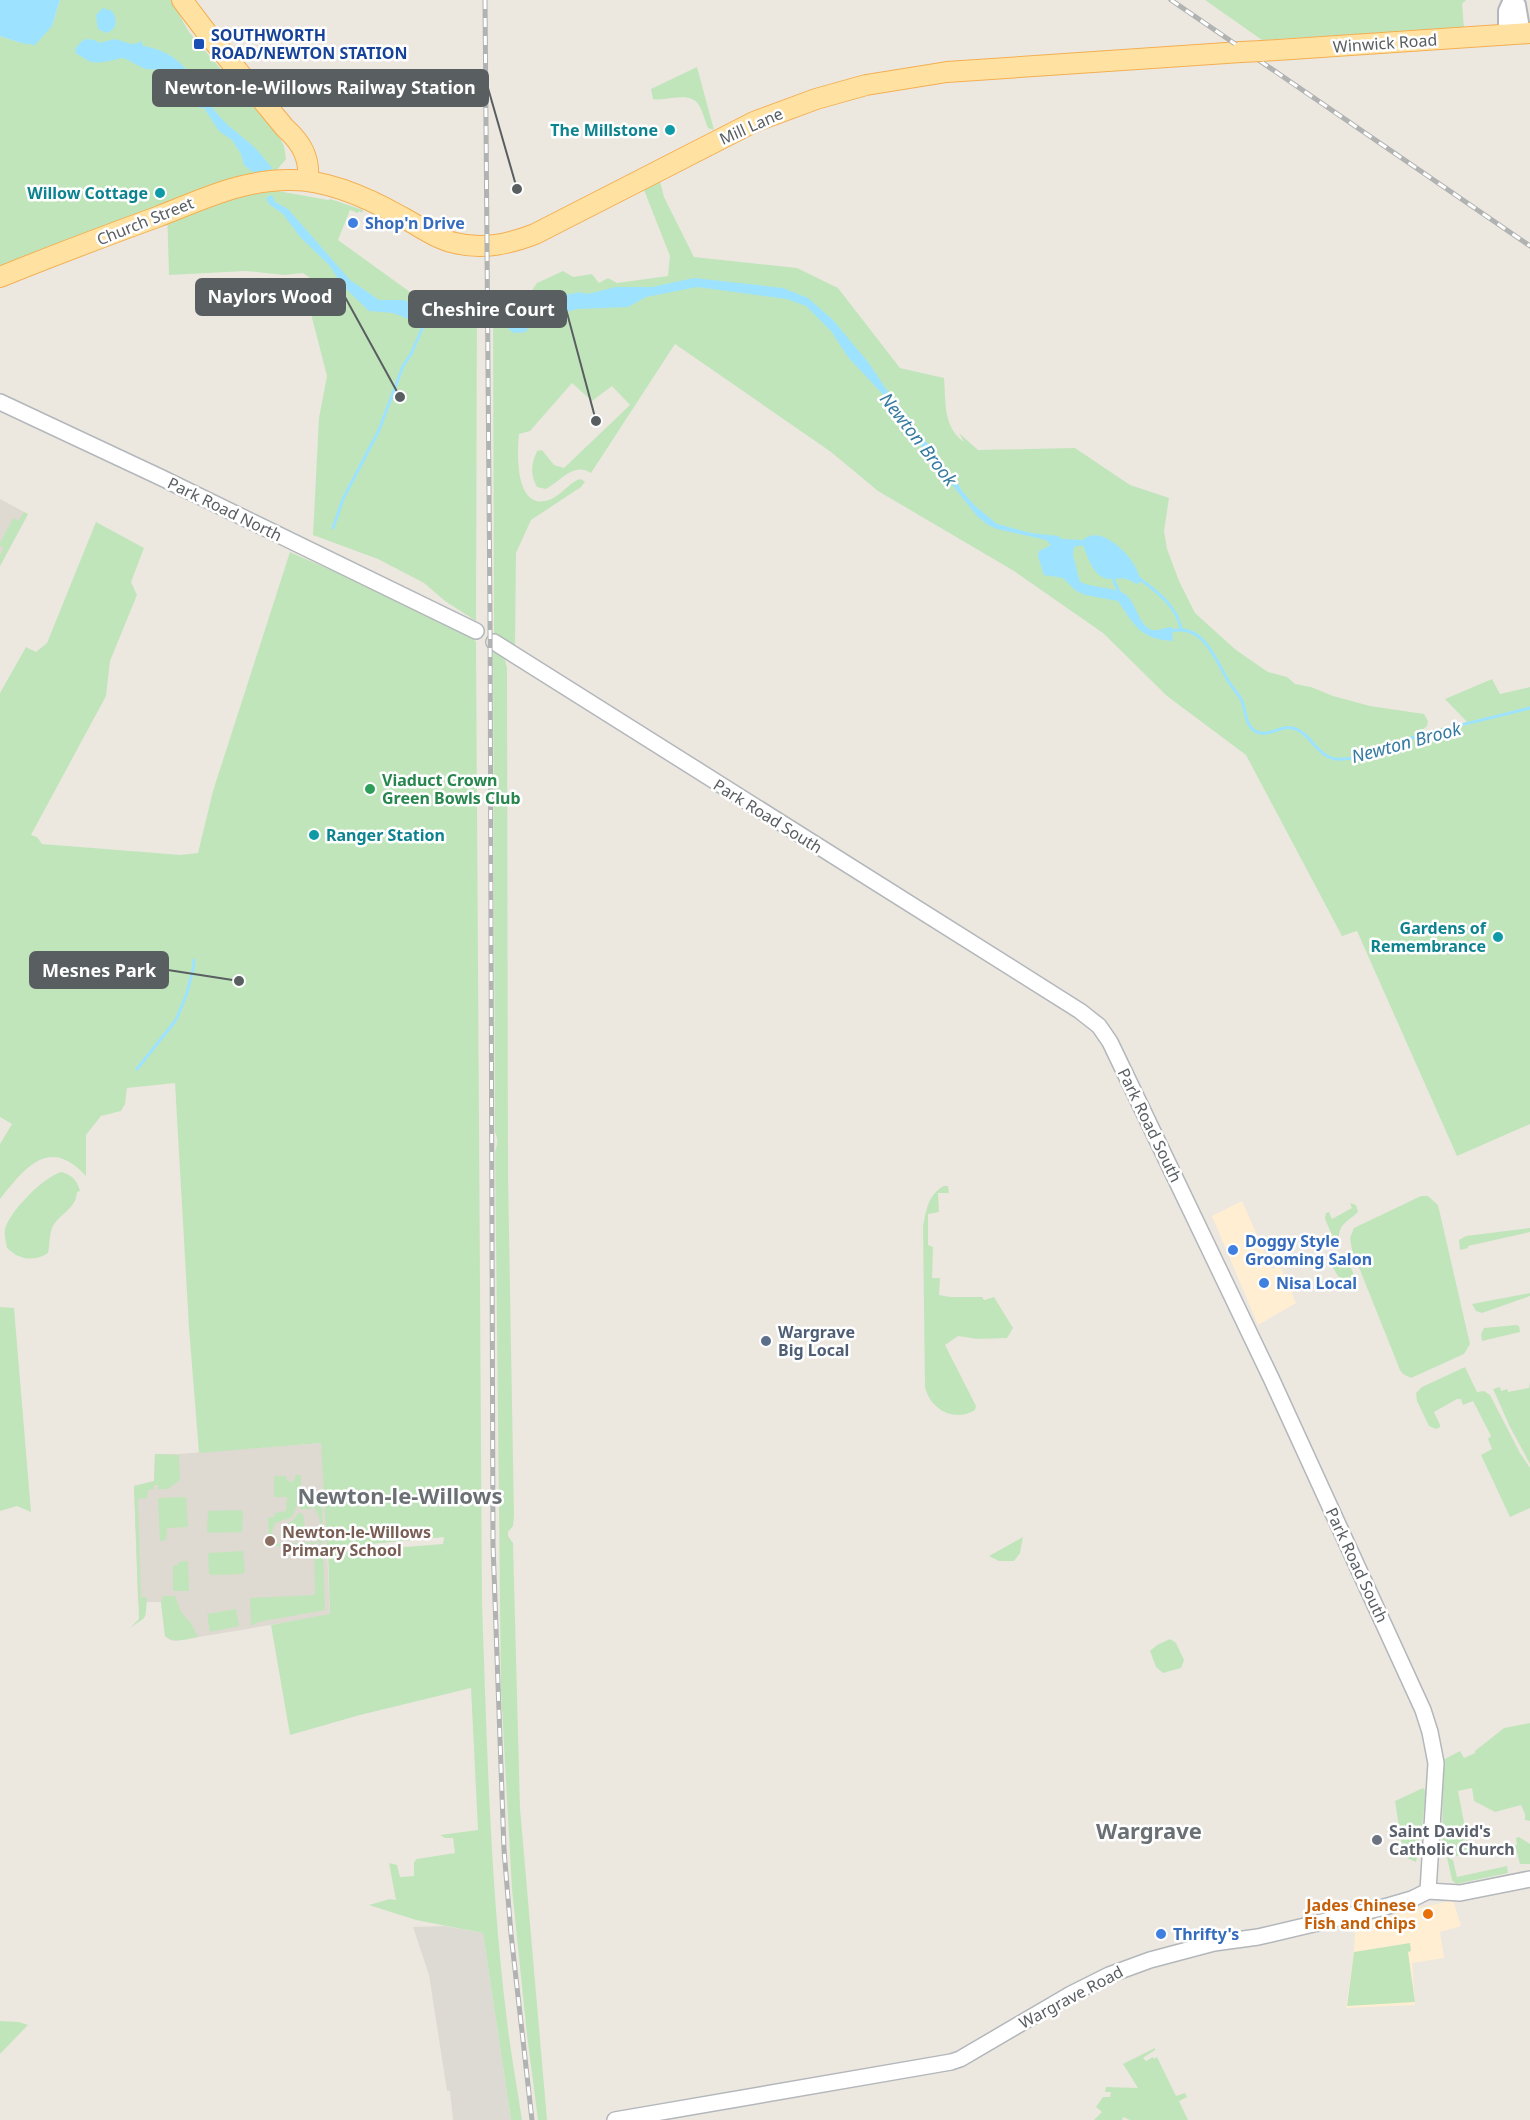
<svg xmlns="http://www.w3.org/2000/svg" width="1530" height="2120" font-family="'Noto Sans',sans-serif">
<style>
.commercial{fill:#ffeed2}
.industrial{fill:#dddad4}
.education{fill:#ded9d1}
.green{fill:#c1e5bb;fill-rule:evenodd}
.water{fill:#9de3ff}
.lines{fill:none;stroke-linecap:round;stroke-linejoin:round}
.stream{stroke:#9de3ff;stroke-width:3}
.tertiary-casing{stroke:#b3b7bb;stroke-width:18}
.secondary-casing{stroke:#b2b7bb;stroke-width:20}
.primary-casing{stroke:#f4ae51;stroke-width:22}
.tertiary{stroke:#fff;stroke-width:15}
.secondary{stroke:#fff;stroke-width:16}
.primary{stroke:#ffe2a2;stroke-width:20}
.rail-casing{stroke:#b1b2b2;stroke-width:5}
.rail{stroke:#fff;stroke-width:3;stroke-dasharray:9;stroke-linecap:butt}
.primary-bridge-casing{stroke:#f4ae51;stroke-width:22;stroke-linecap:butt}
.primary-bridge{stroke:#ffe2a2;stroke-width:20}
.transit-dot{fill:#1a4fb4;stroke:#fff;stroke-width:2}
.culture-dot{fill:#0f9aa8;stroke:#fff;stroke-width:2}
.shop-dot{fill:#3f7fe0;stroke:#fff;stroke-width:2}
.leisure-dot{fill:#2e9e5b;stroke:#fff;stroke-width:2}
.service-dot{fill:#5c6f8a;stroke:#fff;stroke-width:2}
.education-dot{fill:#8d6e63;stroke:#fff;stroke-width:2}
.worship-dot{fill:#6b7280;stroke:#fff;stroke-width:2}
.food-dot{fill:#e8710a;stroke:#fff;stroke-width:2}
.labels{text-anchor:middle;dominant-baseline:central;stroke-width:5;stroke-linejoin:round;paint-order:stroke}
.transit-label{font-size:16px;font-weight:bold;fill:#164399;stroke:#fff;text-anchor:start}
.street-label{font-size:16px;fill:#595e61;stroke:#fff}
.culture-label{font-size:16px;font-weight:bold;fill:#0d838f;stroke:#fff;text-anchor:end}
.shop-label{font-size:16px;font-weight:bold;fill:#366cbe;stroke:#fff;text-anchor:start}
.leisure-label{font-size:16px;font-weight:bold;fill:#27864d;stroke:#fff;text-anchor:start}
.service-label{font-size:16px;font-weight:bold;fill:#4e5e75;stroke:#fff;text-anchor:start}
.education-label{font-size:16px;font-weight:bold;fill:#785e54;stroke:#fff;text-anchor:start}
.worship-label{font-size:16px;font-weight:bold;fill:#5b616d;stroke:#fff;text-anchor:start}
.food-label{font-size:16px;font-weight:bold;fill:#c56008;stroke:#fff;text-anchor:end}
.water-label{font-size:18px;font-style:italic;fill:#347aa1;stroke:#fff}
.district-label{font-size:22px;font-weight:bold;fill:#6a7073;stroke:#fff}
.leader{fill:none;stroke:#595e61;stroke-width:2}
.callout-dot{fill:#595e61;stroke:#fff;stroke-width:2}
.callout{fill:#595e61;stroke:#595e61;stroke-width:2}
.callout-label{font-size:18px;text-anchor:middle;font-weight:bold;fill:#fff}
</style>
<rect width="100%" height="100%" fill="#ece8e0"/>
<!-- commercial -->
<path class="commercial" d="M1242 1201 1272 1269 1280 1266 1296 1303 1258 1325 1212 1216Z
M1453 1900 1461 1926 1440 1932 1444 1958 1412 1963 1415 2005 1346 2008 1354 1952 1355 1924Z"/>
<!-- industrial -->
<path class="industrial" d="M445 1926 483 1933 511 2120H453L450 2091H447L429 1975 413 1927Z"/>
<!-- education -->
<path class="education" d="M0 499 28 514 0 566Z
M322 1443V1447L443 1537 327 1548 330 1615 175 1641 170 1640 165 1636 161 1602H138L134 1486 154 1481 155 1454H178Z"/>
<!-- green -->
<path class="green" d="M60 0H171L189 32 280 138 284 146 286 159 276 171 278 191 328 200 330 199 363 210 362 213 359 211 358 213 350 210 338 240 410 292 451 310 477 311 476 621 445 601 424 583 378 559 313 535 319 418 327 376 309 306 311 293 310 278 303 273 284 275 246 271 169 275 167 208 0 272V36L21 43 52 26Z
M1205 0H1466L1462 4 1464 28 1262 40Z
M697 67 714 130 708 128C699 104 700 94 671 98 665 99 658 100 653 99L651 89Z
M660 181 664 197 694 257 797 268 838 288 900 368 944 378C946 402 943 427 964 442L959 433 978 450 1075 448 1130 485 1169 498 1164 531 1167 549 1179 581 1195 613 1236 650 1268 672 1287 677 1295 684 1311 687 1333 696 1370 706 1424 714 1428 721 1427 726 1419 733 1467 722 1445 699 1492 679 1500 694 1530 687V1124L1457 1156 1357 931 1342 936 1246 755 1167 696 1103 633 1014 571 878 491 831 452 675 344 591 473C574 462 562 480 546 489L537 487C530 474 531 465 537 451L542 450 554 465 564 468 630 405 612 386 592 401 572 383 530 431 519 434C517 454 515 511 549 500 561 496 570 481 581 479L585 482 581 487 531 520 516 553 515 646 494 635 493 312 518 301 530 293 537 283 563 271 573 277 592 274 599 283 608 278 617 283 668 276 670 256 644 190Z
M24 512 28 514 0 566V555L4 548 0 546V543L13 518 18 521Z
M96 522 144 548 131 582 137 595 110 661 106 696 31 835 37 837 42 844 181 855 198 853 213 791 290 552 468 631 476 642 482 1603C487 1742 490 1883 507 2021 511 2054 517 2087 522 2120H511L483 1933 416 1920 369 1905 390 1899 396 1900 389 1863 397 1865 400 1877 414 1876V1862L417 1859 455 1853 453 1838H445L440 1835 478 1830 471 1688 360 1715 290 1735 271 1625 330 1614 328 1553 443 1544 444 1537 327 1548 321 1443 199 1453 189 1328 175 1083 127 1088 125 1104 121 1111 101 1116 86 1135V1176C49 1136 26 1167 0 1199V1144L12 1124 0 1117V693L26 647 36 652 47 643Z
M493 650 505 660 507 668 508 1174 514 1516 513 1526 508 1532V1536L513 1543 520 1808 547 2120H538L527 2035 512 1889 501 1691 495 1152C498 1143 498 1140 495 1132Z
M62 1172C73 1176 77 1180 80 1191L77 1192C76 1210 59 1213 52 1228 49 1236 50 1245 48 1253 34 1262 19 1260 7 1248 6 1242 4 1236 5 1229 10 1211 44 1176 62 1172Z
M944 1186H948L949 1193H938L939 1212 928 1214V1245L933 1247 932 1278H940L939 1295 950 1297H982L984 1300 994 1297 1013 1328 1007 1338 977 1339 958 1336 945 1345 976 1406 975 1410C954 1423 930 1409 925 1387L923 1227C926 1211 928 1194 944 1186Z
M1421 1196H1428L1438 1205 1470 1344 1464 1354 1411 1378 1403 1374 1400 1370 1352 1250 1350 1238 1354 1228Z
M1350 1203 1356 1205 1358 1212C1345 1224 1337 1224 1339 1246L1327 1244 1324 1239 1332 1235 1325 1219 1326 1213 1329 1212 1332 1219 1352 1208Z
M1530 1228V1232L1468 1246V1248L1460 1250 1459 1240 1466 1236Z
M1334 1253 1337 1261 1347 1258 1358 1285 1346 1289 1328 1260Z
M1530 1293V1296L1482 1313 1476 1311 1472 1304Z
M0 1307 14 1308 31 1512 17 1506 0 1511Z
M1516 1325 1519 1326 1520 1332 1482 1341 1481 1334 1484 1328Z
M1465 1367 1477 1392 1484 1391 1490 1395 1520 1453 1530 1468V1508L1510 1517 1481 1455 1492 1449 1488 1439 1491 1436 1473 1401 1463 1405 1461 1399H1457L1434 1412 1440 1425V1427L1436 1429 1429 1426 1417 1401 1416 1393 1422 1387Z
M1530 1383V1464L1510 1427 1493 1389 1500 1387 1501 1391 1507 1389 1508 1392 1529 1388Z
M155 1454 179 1455 180 1480 168 1489H158V1485H154V1489L148 1490 147 1498 138 1499 141 1597H147C145 1624 148 1614 129 1629L139 1619 134 1486 154 1481Z
M295 1475H301V1497H304V1499L322 1500 323 1543 275 1546 269 1541 268 1518 274 1517 275 1513 286 1511 287 1497H274V1476H286L287 1480 291 1482 295 1480ZM312 1504C319 1515 324 1524 317 1537L319 1542 275 1544 272 1531 275 1523 292 1517 297 1506H300V1509H311Z
M186 1497 188 1527 167 1528 166 1540 160 1541 158 1498Z
M241 1510 243 1513 242 1532 207 1533 208 1511Z
M299 1513 303 1514 305 1529 303 1528 301 1530 303 1533 298 1538H289L287 1534 285 1538 280 1536 282 1527 292 1521Z
M1023 1537 1020 1553 1014 1561H999L989 1556Z
M323 1546 325 1610 258 1622 251 1626 250 1598 315 1595 314 1547Z
M243 1551 245 1571 243 1574 211 1575 209 1573 208 1553Z
M188 1561 189 1591H173V1566L178 1565V1562Z
M163 1596H175L181 1612 191 1623 198 1637C186 1639 174 1644 165 1636L161 1602Z
M236 1609 239 1626 210 1632 207 1614Z
M1170 1639 1176 1643 1184 1660 1181 1668 1163 1673 1156 1667 1150 1651 1157 1645Z
M1530 1723V1821L1525 1820V1814L1521 1805 1495 1812 1474 1801 1472 1788 1458 1791 1470 1854 1456 1856 1455 1846 1447 1849 1446 1847 1442 1852 1443 1760 1460 1751 1464 1758 1475 1753V1751L1504 1728Z
M1423 1788 1426 1791 1421 1836 1416 1862 1405 1857 1403 1853 1395 1801Z
M1519 1837 1530 1844V1864H1520L1516 1849 1505 1851 1504 1840 1507 1845H1517L1516 1838Z
M1447 1857 1453 1860 1457 1877 1507 1866 1508 1873 1456 1884 1452 1880Z
M1410 1943 1411 1951 1408 1952 1415 2002 1347 2006 1354 1952Z
M0 2021 19 2022 28 2025 0 2054Z
M1155 2048V2050L1143 2058 1146 2061 1153 2057 1154 2059 1157 2057 1176 2096 1185 2093 1187 2097 1179 2101 1188 2120H1130L1123 2117 1122 2120H1094L1102 2112 1096 2107 1103 2097H1110L1111 2092H1105L1106 2087 1138 2088 1123 2064Z"/>
<!-- water -->
<path class="water" d="M0 0H60L52 26 35 45 21 43 0 36Z
M103 8 112 11C118 20 117 30 106 33L98 29 96 15Z
M85 39 95 40 99 43 115 39 131 44 139 43 141 40 143 46C192 54 194 90 223 120 232 130 245 138 255 148 261 154 267 162 273 169L254 173 244 165 241 154 232 140 219 131 204 108H199L178 82 156 69C143 72 135 62 123 58 112 60 99 65 89 61 84 59 81 55 76 54L75 49 81 42Z
M272 195 275 202 288 209 350 280 379 300H404L423 311 446 315 457 314 468 308H492L493 305 519 314 544 299 580 292 586 294 596 292 616 287H652L694 278 783 288 808 298 833 320 868 362 884 386 957 482 962 491 974 505 997 524 1031 533 1058 536 1062 539 1083 540C1102 521 1142 564 1140 583L1136 584C1128 578 1123 578 1113 579 1095 581 1088 559 1083 545L1074 547 1073 555 1080 582C1094 588 1114 587 1125 594 1136 601 1139 628 1153 630 1159 631 1166 627 1172 627L1173 641C1140 639 1135 626 1118 601L1085 595 1075 590 1063 578 1044 575 1038 556 1039 551 1051 545 1046 540 997 529 988 525 977 516 892 410 888 400 848 357 831 331 806 306 787 299 697 287 646 297 628 307 577 309 531 322 526 332 514 333 494 318 475 316 463 326 448 321 440 323 416 322 393 313 369 311 343 286 329 265 300 237 283 214 269 204 266 198Z"/>
<g class="lines">
<!-- stream -->
<path class="stream" d="M333 528 343 499 379 430 403 366 411 354 426 320
M1114 576V581L1120 594
M1139 578C1158 593 1175 604 1181 628
M1170 631C1204 623 1214 658 1229 682 1232 688 1239 694 1242 701 1246 711 1245 727 1257 732 1269 737 1281 725 1293 728 1311 733 1316 756 1336 759 1360 761 1393 743 1415 737 1453 726 1492 718 1530 708
M137 1069 176 1020 187 993 193 970 194 960"/>
<defs>
<path id="tertiary" d="M0 402 162 478 476 631
M494 642 1080 1011 1099 1026 1110 1042 1271 1378 1423 1710 1430 1732 1436 1763 1428 1891
M615 2120 951 2062 960 2059 1071 1994 1109 1975 1150 1960 1214 1943 1258 1937 1381 1908 1412 1899 1428 1891 1460 1893 1530 1879"/>
<path id="secondary" d="M1512 1 1517 5 1522 34
M1507 35V11L1512 0"/>
<path id="primary" d="M182 0 210 37 285 128C302 143 310 158 308 181
M1262 51 1530 33
M0 277C52 256 105 236 157 217 201 200 243 179 292 180 330 180 370 199 402 217 419 226 436 239 455 243 483 250 509 244 535 234L754 122 816 99 866 85 947 72 1241 52"/>
</defs>
<!-- tertiary casing -->
<use href="#tertiary" class="tertiary-casing"/>
<!-- secondary casing -->
<use href="#secondary" class="secondary-casing"/>
<!-- primary casing -->
<use href="#primary" class="primary-casing"/>
<!-- tertiary -->
<use href="#tertiary" class="tertiary"/>
<!-- secondary -->
<use href="#secondary" class="secondary"/>
<!-- primary -->
<use href="#primary" class="primary"/>
<defs>
<path id="rail" d="M485 0 490 615 493 1545 504 1850 511 1934 532 2120
M1171 0 1530 246"/>
</defs>
<!-- rail casing -->
<use href="#rail" class="rail-casing"/>
<!-- rail -->
<use href="#rail" class="rail"/>
<defs>
<path id="primary-bridge" d="M1241 52 1262 51"/>
</defs>
<!-- primary-bridge casing -->
<use href="#primary-bridge" class="primary-bridge-casing"/>
<!-- primary-bridge -->
<use href="#primary-bridge" class="primary-bridge"/>
</g>
<!-- markers -->
<rect class="transit-dot" x="193" y="38" width="12" height="12" rx="3"/>
<g class="culture-dot">
<circle cx="670" cy="130" r="6"/>
<circle cx="160" cy="193" r="6"/>
<circle cx="314" cy="835" r="6"/>
<circle cx="1498" cy="937" r="6"/>
</g>
<g class="shop-dot">
<circle cx="353" cy="223" r="6"/>
<circle cx="1233" cy="1250" r="6"/>
<circle cx="1264" cy="1283" r="6"/>
<circle cx="1161" cy="1934" r="6"/>
</g>
<circle class="leisure-dot" cx="370" cy="789" r="6"/>
<circle class="service-dot" cx="766" cy="1341" r="6"/>
<circle class="education-dot" cx="270" cy="1541" r="6"/>
<circle class="worship-dot" cx="1377" cy="1840" r="6"/>
<circle class="food-dot" cx="1428" cy="1914" r="6"/>
<g class="labels">
<!-- transit labels -->
<g class="transit-label">
<text x="211" y="35">SOUTHWORTH<tspan x="211" dy="18">ROAD/NEWTON STATION</tspan></text>
</g>
<!-- street labels -->
<g class="street-label">
<text transform="translate(1385 43) rotate(-4)">Winwick Road</text>
<text transform="translate(751 126) rotate(-24)">Mill Lane</text>
<text transform="translate(145 221) rotate(-22)">Church Street</text>
<text transform="translate(225 509) rotate(26)">Park Road North</text>
<text transform="translate(768 816) rotate(32)">Park Road South</text>
<text transform="translate(1150 1125) rotate(64)">Park Road South</text>
<text transform="translate(1357 1565) rotate(65)">Park Road South</text>
<text transform="translate(1071 1997) rotate(-28)">Wargrave Road</text>
</g>
<!-- culture labels -->
<g class="culture-label">
<text x="658" y="130">The Millstone</text>
<text x="148" y="193">Willow Cottage</text>
<text x="326" y="835" text-anchor="start">Ranger Station</text>
<text x="1486" y="928">Gardens of<tspan x="1486" dy="18">Remembrance</tspan></text>
</g>
<!-- shop labels -->
<g class="shop-label">
<text x="365" y="223">Shop'n Drive</text>
<text x="1245" y="1241">Doggy Style<tspan x="1245" dy="18">Grooming Salon</tspan></text>
<text x="1276" y="1283">Nisa Local</text>
<text x="1173" y="1934">Thrifty's</text>
</g>
<!-- leisure labels -->
<g class="leisure-label">
<text x="382" y="780">Viaduct Crown<tspan x="382" dy="18">Green Bowls Club</tspan></text>
</g>
<!-- service labels -->
<g class="service-label">
<text x="778" y="1332">Wargrave<tspan x="778" dy="18">Big Local</tspan></text>
</g>
<!-- education labels -->
<g class="education-label">
<text x="282" y="1532">Newton-le-Willows<tspan x="282" dy="18">Primary School</tspan></text>
</g>
<!-- worship labels -->
<g class="worship-label">
<text x="1389" y="1831">Saint David's<tspan x="1389" dy="18">Catholic Church</tspan></text>
</g>
<!-- food labels -->
<g class="food-label">
<text x="1416" y="1905">Jades Chinese<tspan x="1416" dy="18">Fish and chips</tspan></text>
</g>
<!-- water labels -->
<g class="water-label">
<text transform="translate(919 439) rotate(52)">Newton Brook</text>
<text transform="translate(1406 742) rotate(-15)">Newton Brook</text>
</g>
<!-- district labels -->
<g class="district-label">
<text x="400" y="1495">Newton-le-Willows</text>
<text x="1149" y="1830">Wargrave</text>
</g>
</g>
<!-- callouts -->
<path class="leader" d="M517 189L488 88M400 397L345 297M596 421L566 309M239 981L168 970"/>
<g class="callout-dot">
<circle cx="517" cy="189" r="6"/>
<circle cx="400" cy="397" r="6"/>
<circle cx="596" cy="421" r="6"/>
<circle cx="239" cy="981" r="6"/>
</g>
<g class="callout">
<rect x="153" y="70" width="335" height="36" rx="6"/>
<rect x="196" y="279" width="149" height="36" rx="6"/>
<rect x="409" y="291" width="157" height="36" rx="6"/>
<rect x="30" y="952" width="138" height="36" rx="6"/>
</g>
<g class="callout-label">
<text x="320" y="94">Newton-le-Willows Railway Station</text>
<text x="270" y="303">Naylors Wood</text>
<text x="488" y="316">Cheshire Court</text>
<text x="99" y="977">Mesnes Park</text>
</g>
</svg>
